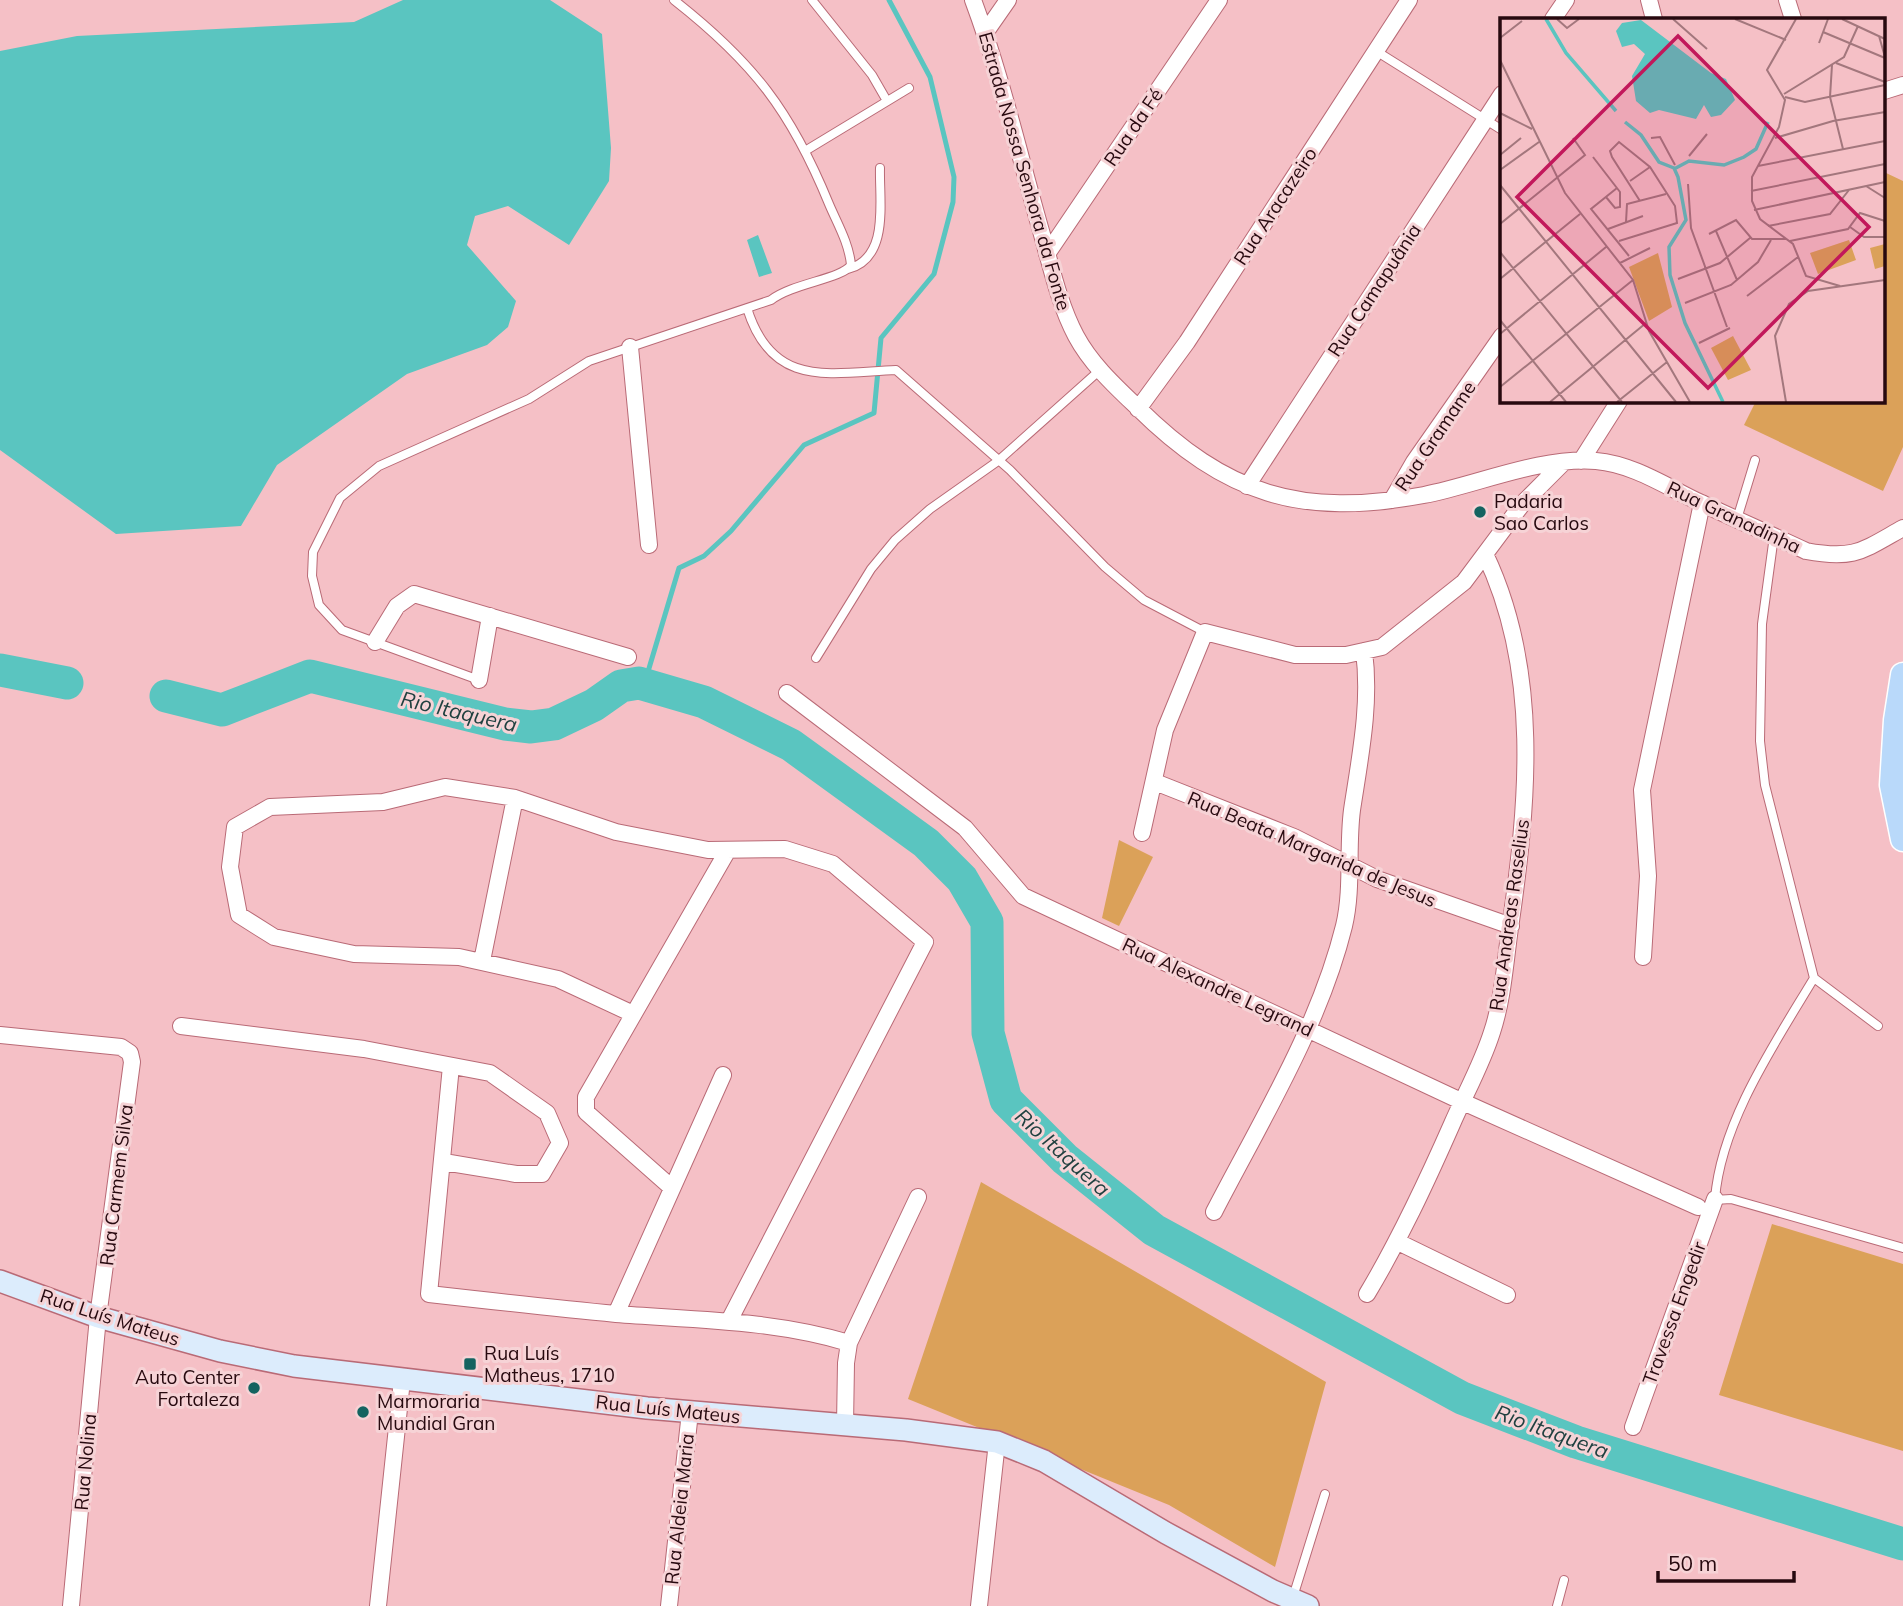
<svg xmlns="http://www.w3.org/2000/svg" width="1903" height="1606" font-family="Mulish,sans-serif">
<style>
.green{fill:#dba159}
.water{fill:#5ac5c0}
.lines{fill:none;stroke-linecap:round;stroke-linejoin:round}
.stream{stroke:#5ac5c0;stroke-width:5}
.river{stroke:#5ac5c0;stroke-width:33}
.service-casing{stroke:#b96a76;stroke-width:10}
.minor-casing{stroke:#b96a76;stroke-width:18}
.secondary-casing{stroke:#b96a76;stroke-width:24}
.primary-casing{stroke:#fff;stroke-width:27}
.service{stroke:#fff;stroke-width:8}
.minor{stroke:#fff;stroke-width:16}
.secondary{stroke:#dcecfc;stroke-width:21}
.primary{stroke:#b9d9fa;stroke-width:24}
.poi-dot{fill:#146360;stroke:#f6d3d6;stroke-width:2.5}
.labels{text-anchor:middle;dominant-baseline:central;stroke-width:6;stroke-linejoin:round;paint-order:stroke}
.street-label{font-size:19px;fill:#27090f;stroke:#f6d3d6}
.poi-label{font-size:19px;fill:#27090f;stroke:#f6d3d6;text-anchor:start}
.water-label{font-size:21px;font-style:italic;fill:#204140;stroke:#f6d3d6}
.inset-river{fill:none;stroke:#5ac5c0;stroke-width:3.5}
.inset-road{fill:none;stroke:#a3777d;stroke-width:2}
.view{fill:#c2185b;fill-opacity:0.15;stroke:#c2185b;stroke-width:3.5}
.inset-edge{fill:none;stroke:#27090f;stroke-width:3.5}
</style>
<rect width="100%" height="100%" fill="#f5c0c6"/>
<!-- green -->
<path class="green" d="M1884 172 1903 181V447L1883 491 1744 425 1756 401H1884Z
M1119 840 1153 857 1119 926 1102 918Z
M981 1182 1326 1382 1275 1567 1169 1505 908 1399Z
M1772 1224 1903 1264V1451L1719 1395Z"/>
<!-- water -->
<path class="water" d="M403 0H550L602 34 611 148 609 181 569 245 508 206 475 216 467 245 516 301 508 327 487 345 407 374 277 465 241 526 116 534 0 450V51L77 36 354 22Z
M758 235 772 273 759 277 747 240Z"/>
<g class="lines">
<!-- stream -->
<path class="stream" d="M644 685 679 568 704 556 731 531 804 445 874 413 881 338 934 274 953 202 954 177 930 77 889 0"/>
<!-- river -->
<path class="river" d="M0 670 67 683
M166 696 222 710 310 676 505 724 531 727 554 724 594 705 621 686 639 683 704 702 791 745 926 843 962 879 987 922 988 1033 1006 1100 1065 1159 1154 1230 1462 1398 1576 1442 1903 1544"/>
<defs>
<path id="service" d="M812 0 872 75 887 101
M1376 51 1502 130
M805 151 909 88
M848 269C890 258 879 201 880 168
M747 308C772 389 829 373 896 370L1010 470 1105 567 1144 600 1205 632
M1737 519 1755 460
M816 658 871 569 895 540 930 509 998 461 1100 370
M479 680 342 630 319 605 312 576 313 552 340 498 379 466 529 399 589 361 771 300C793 283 842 279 851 265 849 243 837 223 829 204 791 111 753 62 674 0
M1814 978 1878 1026
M1715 1199C1721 1122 1775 1043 1814 978L1765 785 1760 741 1762 624 1774 536
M1714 1200 1731 1199 1903 1248
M1293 1597 1325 1494
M1557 1606 1564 1580"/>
<path id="minor" d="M973 0C1001 75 1019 154 1041 231 1051 266 1059 304 1076 336 1091 364 1115 386 1137 407 1226 495 1301 518 1424 495 1480 484 1538 457 1596 461 1633 464 1667 487 1699 502 1735 519 1770 534 1806 551 1854 560 1862 551 1903 528
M1649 0 1654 19
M1787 0 1793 19
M1553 19 1566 0
M985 33 1008 0
M1884 91 1903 85
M1047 254 1219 0
M630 347 649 545
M1138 409 1187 342 1409 0
M1581 461 1619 401
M1247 486 1502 94
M1392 500 1414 462 1502 336
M375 642 397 606 414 594 628 657
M479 680 490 616
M787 693 965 828 1023 896 1463 1102 1698 1207
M1155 782 1294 837 1377 879 1511 926
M1142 833 1165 730 1205 632 1295 655H1346L1382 647 1464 582 1523 503 1562 464
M1643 957 1648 876 1642 790 1702 503
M482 961 515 798
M633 1014 558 979 459 957 354 954 274 937 239 915 230 867 235 827 270 807 383 802 445 787 515 798 616 832 708 850 785 849 833 864 925 942 729 1321
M181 1026 364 1049 490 1073 547 1113 560 1143 542 1174H516L444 1162
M0 1035 121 1047 130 1053 132 1062 98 1317 71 1606
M451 1066 429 1294C491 1301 553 1308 616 1314 694 1320 773 1320 849 1343
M672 1188 586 1112V1097L728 850
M1214 1212C1261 1121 1319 1027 1344 926 1353 888 1347 848 1352 810 1360 757 1371 704 1364 651
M1398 1242 1507 1295
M1367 1294C1400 1239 1426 1183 1452 1124 1465 1094 1482 1064 1492 1032 1503 999 1505 963 1510 928 1528 804 1541 671 1485 554
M616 1314 723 1075
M845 1425 846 1363 849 1343 918 1197
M1633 1427 1715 1199
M378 1606 402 1380
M669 1606 690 1412
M979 1606 997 1442"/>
<path id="secondary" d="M0 1281 98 1317 220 1351 294 1366 647 1408 906 1430 997 1442 1044 1461 1166 1533 1273 1591 1308 1606"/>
<path id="primary" d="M1903 675 1896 720 1892 785 1903 839"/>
</defs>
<!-- service casing -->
<use href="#service" class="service-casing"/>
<!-- minor casing -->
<use href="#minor" class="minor-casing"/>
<!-- secondary casing -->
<use href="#secondary" class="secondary-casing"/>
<!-- primary casing -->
<use href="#primary" class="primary-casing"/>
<!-- service -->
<use href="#service" class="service"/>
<!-- minor -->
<use href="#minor" class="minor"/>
<!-- secondary -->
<use href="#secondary" class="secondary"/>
<!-- primary -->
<use href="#primary" class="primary"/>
</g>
<!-- markers -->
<g class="poi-dot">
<circle cx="1480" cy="512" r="7"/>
<rect x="463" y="1357" width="14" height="14" rx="3.5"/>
<circle cx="254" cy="1388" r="7"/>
<circle cx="363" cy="1412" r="7"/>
</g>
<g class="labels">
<!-- street labels -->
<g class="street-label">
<text transform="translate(1133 127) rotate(-56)">Rua da Fé</text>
<text transform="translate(1025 171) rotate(74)">Estrada Nossa Senhora da Fonte</text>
<text transform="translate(1275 206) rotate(-57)">Rua Aracazeiro</text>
<text transform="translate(1374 290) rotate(-57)">Rua Camapuânia</text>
<text transform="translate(1435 436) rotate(-56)">Rua Gramame</text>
<text transform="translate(1734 517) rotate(25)">Rua Granadinha</text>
<text transform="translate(1312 849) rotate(23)">Rua Beata Margarida de Jesus</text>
<text transform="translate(1509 915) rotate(-82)">Rua Andreas Raselius</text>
<text transform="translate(1218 987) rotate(25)">Rua Alexandre Legrand</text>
<text transform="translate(116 1185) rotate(-83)">Rua Carmem Silva</text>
<text transform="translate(1674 1313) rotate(-70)">Travessa Engedir</text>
<text transform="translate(110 1317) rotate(18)">Rua Luís Mateus</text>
<text transform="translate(668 1409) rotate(6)">Rua Luís Mateus</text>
<text transform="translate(85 1462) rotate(-85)">Rua Nolina</text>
<text transform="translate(679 1509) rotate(-84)">Rua Aldeia Maria</text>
</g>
<!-- poi labels -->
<g class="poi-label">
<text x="1494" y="501">Padaria<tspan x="1494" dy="22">Sao Carlos</tspan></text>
<text x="484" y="1353">Rua Luís<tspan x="484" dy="22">Matheus, 1710</tspan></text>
<text x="240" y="1377" text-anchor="end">Auto Center<tspan x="240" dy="22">Fortaleza</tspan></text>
<text x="377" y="1401">Marmoraria<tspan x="377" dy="22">Mundial Gran</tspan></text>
</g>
<!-- water labels -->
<g class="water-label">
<text transform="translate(459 711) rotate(13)">Rio Itaquera</text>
<text transform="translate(1063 1152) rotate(42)">Rio Itaquera</text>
<text transform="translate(1552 1431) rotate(20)">Rio Itaquera</text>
</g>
</g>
<!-- overview -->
<g transform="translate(1500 18)">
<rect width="385" height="385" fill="#f5c0c6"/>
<path d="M349 222 356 242 318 256 310 235ZM385 226V248L375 251 370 230ZM158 235 172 289 149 303 129 249ZM233 318 251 352 228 362 211 330Z" fill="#dba159"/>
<path d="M141 2 211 55 226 61 235 82 221 97 211 99 204 87 196 101 159 92 150 95 136 83 132 58 145 36 134 26 122 29 116 13 122 5Z" fill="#5ac5c0"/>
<path class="inset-river" d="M46 1 66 35 116 93M125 104 141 117 159 144 174 150 178 159 186 202 169 229 170 257 185 305 223 384M174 151 189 143 224 147 244 139 256 131 268 104"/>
<path class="inset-road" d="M57 1 67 10 79 1M173 1 207 31M235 1 286 22M296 1 267 52 285 82 279 109 252 159V183L260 201 293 226 306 258 340 268M342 1 385 21M323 14 385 40M379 18 385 39M0 20 22 3M319 25 328 1M0 42 65 175 133 262 149 313 190 384M336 45 385 64M332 47 330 79 343 131M284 76 344 39 358 8M285 79 305 84 385 67M0 95 32 111M151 120 160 119 175 147M275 120 333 103 385 94M0 137 21 120M189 138 207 116M93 139 120 174V189L115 190 106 179M258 148 385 123M0 152 39 124M130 163 150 149M188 166 191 210 227 309M0 167 176 384M366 168 385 180M117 170 91 191 129 238M251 173 385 146M254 192 385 164M126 204 127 186 166 176M0 206 85 137 73 120M268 208 330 196 349 172M350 209 364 219H385M108 211 143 198M216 213 237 262M209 216 236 202 252 221H286M119 223 177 205 175 188 150 149 119 124 110 133 112 139 140 183M290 223 348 211 360 195 385 203M0 234 122 384M120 245 150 230M0 261 80 196M178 261 220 245 250 220M247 278 298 239M185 285 231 267 258 244 271 222M0 302 66 384M0 316 106 229M199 325 230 310M0 369 133 262M50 384 146 305M117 384 167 344M286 384 275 318 289 286 308 273 385 262"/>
<path class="view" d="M178 18 369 209 208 370 17 179Z"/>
<rect width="385" height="385" class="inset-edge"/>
</g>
<!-- scale -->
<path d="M1658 1571v10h136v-10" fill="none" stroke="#27090f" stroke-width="3.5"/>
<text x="1668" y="1571" font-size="21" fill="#27090f" stroke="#f6d3d6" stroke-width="5" paint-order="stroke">50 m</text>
</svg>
